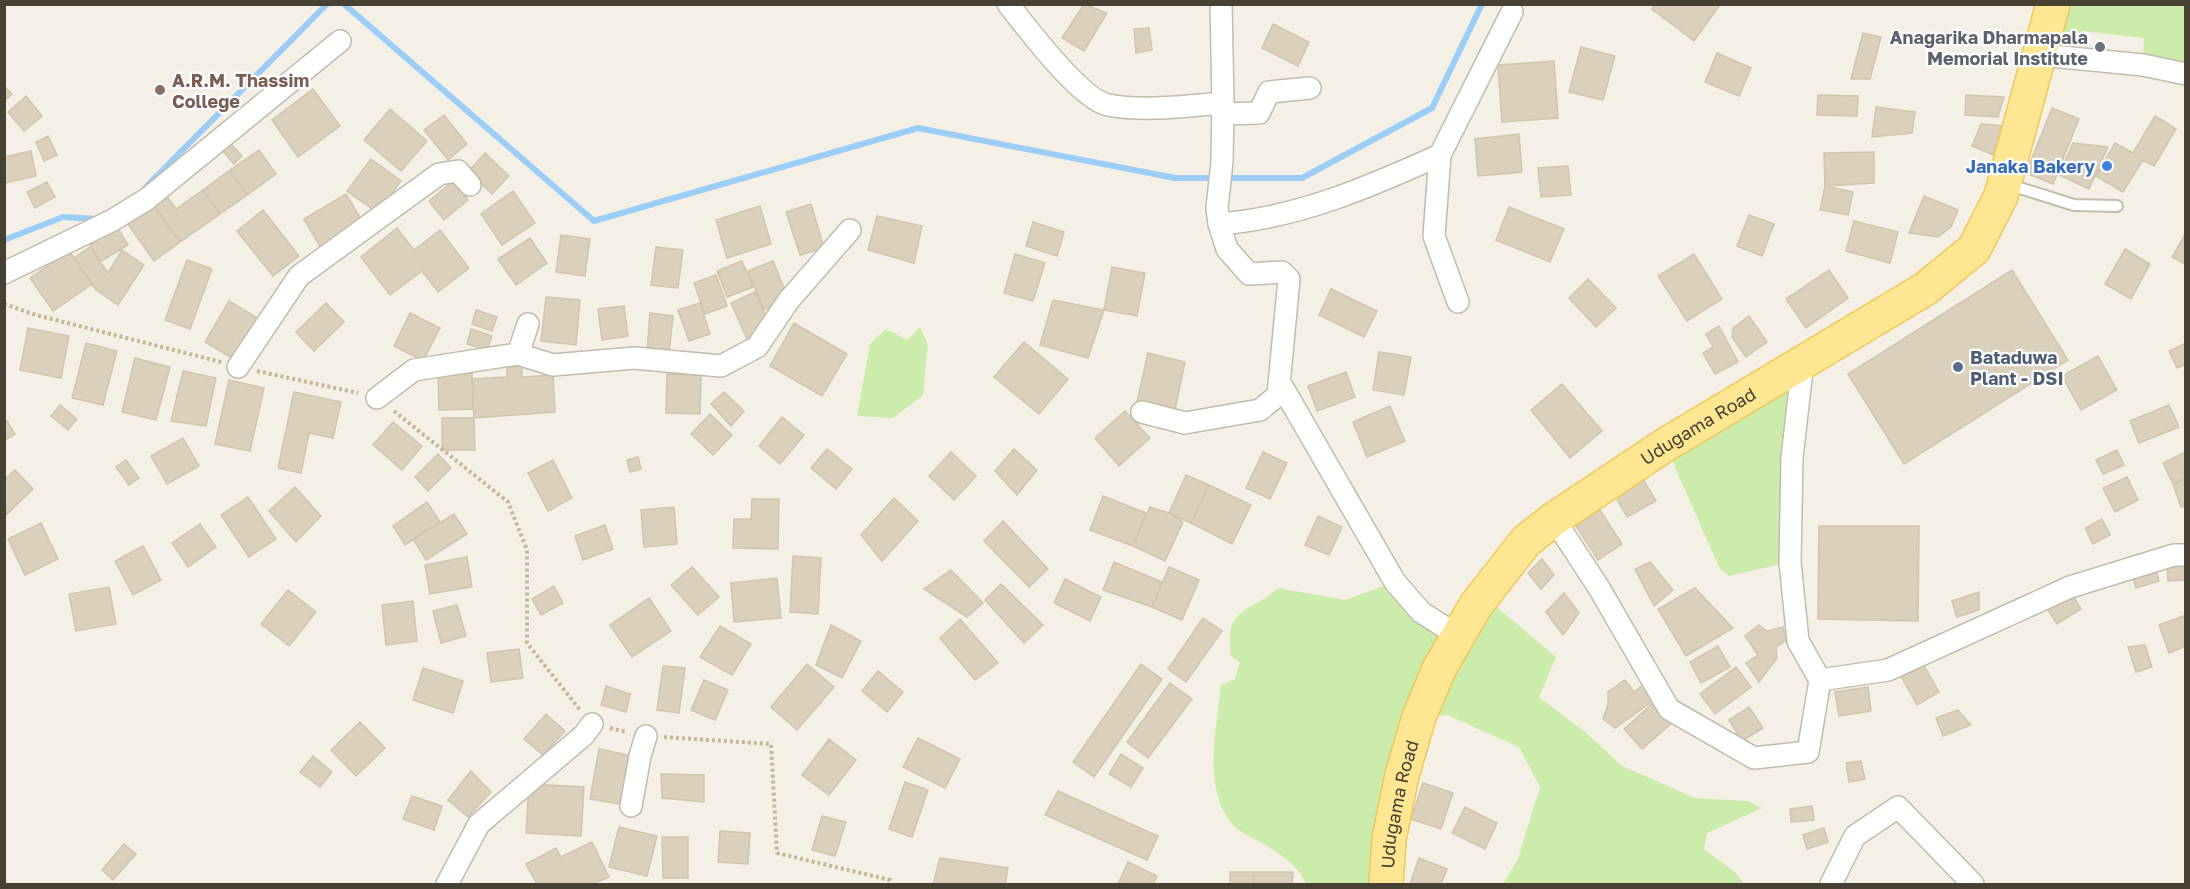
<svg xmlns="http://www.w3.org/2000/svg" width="2190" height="889" font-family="'Golos Text',sans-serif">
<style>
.green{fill:#cbecaa}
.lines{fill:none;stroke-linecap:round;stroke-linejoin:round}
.stream{stroke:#9bcdf7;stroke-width:6}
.building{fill:#dad0bc;stroke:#d2c5ac;stroke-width:1.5}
.service-casing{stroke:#c3bcaa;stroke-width:14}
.minor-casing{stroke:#c3bcaa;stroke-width:24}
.primary-casing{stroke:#eec959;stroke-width:36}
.path{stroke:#c4b697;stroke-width:4;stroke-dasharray:3 3;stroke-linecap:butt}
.service{stroke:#fff;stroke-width:10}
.minor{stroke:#fff;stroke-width:21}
.primary{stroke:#ffe693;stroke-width:33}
.worship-dot{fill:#6b7280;stroke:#fff;stroke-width:2}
.education-dot{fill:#8d6e63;stroke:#fff;stroke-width:2}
.shop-dot{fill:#3f7fe0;stroke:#fff;stroke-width:2}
.service-dot{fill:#5c6f8a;stroke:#fff;stroke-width:2}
.labels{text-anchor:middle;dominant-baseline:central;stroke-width:4.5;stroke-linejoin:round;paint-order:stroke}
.worship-label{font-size:18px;font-weight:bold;fill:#5b616d;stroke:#fff;text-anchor:end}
.education-label{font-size:18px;font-weight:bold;fill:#785e54;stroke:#fff;text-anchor:start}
.shop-label{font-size:18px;font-weight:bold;fill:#366cbe;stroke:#fff;text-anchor:end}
.service-label{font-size:18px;font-weight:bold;fill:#4e5e75;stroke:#fff;text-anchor:start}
.street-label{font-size:18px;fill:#474134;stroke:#fff}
</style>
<rect width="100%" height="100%" fill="#f4f0e5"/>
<!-- green -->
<path class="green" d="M2184 4 2185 74 2143 65 2144 38 2082 31 2041 55 2053 5Z
M920 327 928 344 923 395 893 418 857 416 870 344 886 329 907 340Z
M1803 361 1790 562 1729 576 1720 569 1665 445Z
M1395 582 1457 635 1485 597 1556 657 1539 697 1585 732 1622 766 1695 798 1748 801 1762 808 1707 833 1704 849 1735 872 1744 884H1503L1518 859 1540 787 1519 747 1447 715 1418 717 1386 884H1306C1298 865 1281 855 1264 844 1255 839 1243 834 1236 828 1200 791 1217 730 1221 685L1235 679 1240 662 1231 656C1223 605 1252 613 1278 588L1345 600Z"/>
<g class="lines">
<!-- stream -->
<path class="stream" d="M344 4 594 221 918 128 1175 178H1302L1432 108 1482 4
M146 187 327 4
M4 240 63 217 98 219"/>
</g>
<!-- building -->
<path class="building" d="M1084 4 1107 13 1084 51 1062 38Z
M1655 4H1717L1719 6 1694 41 1652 9Z
M1273 24 1309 42 1298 66 1262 48Z
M1149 28 1152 50 1136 53 1134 29Z
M1863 33 1881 37 1870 79H1851Z
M1581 47 1615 56 1603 100 1569 92Z
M1717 53 1751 68 1739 96 1705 82Z
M1554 61 1558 118 1502 122 1498 65Z
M4 86 12 94 4 101Z
M313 89 340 126 298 157 272 120Z
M1818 95 1858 96 1857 116 1817 115Z
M1966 95 2004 97 1998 117 1965 115Z
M26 96 42 116 24 131 8 112Z
M1876 107 1915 112 1912 133 1872 137Z
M2052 108 2079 119 2053 184 2026 173Z
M390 109 427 141 401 171 364 140Z
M444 115 467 144 448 160 424 130Z
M2155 116 2176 129 2154 166 2143 160 2123 192 2096 176 2115 143 2133 153Z
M1981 124 2008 126 1996 156 1972 146Z
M1519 134 1522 172 1478 176 1475 139Z
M48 136 57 155 44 161 36 142Z
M230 143 242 156 234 164 222 150Z
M2073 143 2108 147 2089 189 2059 175Z
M259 150 276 174 247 195 230 170Z
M31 151 36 176 5 183 4 157Z
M1874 152V183L1825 186 1824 153Z
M485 153 509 176 492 194 468 172Z
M371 159 401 181 378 213 347 191Z
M1568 166 1571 195 1541 197 1538 168Z
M230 170 247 195 220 214 203 190Z
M453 181 468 200 444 220 429 201Z
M47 182 55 197 35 208 27 192Z
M1825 186 1853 192 1848 215 1820 210Z
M203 190 220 214 180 242 153 204 166 195 176 209Z
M513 191 535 223 502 245 481 214Z
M346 194 364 224 322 250 304 219Z
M1924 196 1958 210 1951 227 1938 237 1909 233Z
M153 204 180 242 154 261 127 223Z
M811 204 824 248 800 255 786 212Z
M760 206 771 244 727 258 716 220Z
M1509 207 1564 229 1550 262 1496 240Z
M263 210 299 256 273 276 237 231Z
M1749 215 1774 224 1762 256 1737 246Z
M877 216 922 226 914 263 868 250Z
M1854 221 1898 232 1890 263 1846 251Z
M1033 222 1064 232 1057 256 1026 246Z
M116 225 128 245 100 262 88 241Z
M397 228 414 250 440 230 469 268 438 292 422 271 390 295 361 257Z
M2186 233V265L2172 257Z
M561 235 590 239 585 276 556 272Z
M530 238 547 263 516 285 498 259Z
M90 247 108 273 122 250 144 265 118 305 96 290 74 258Z
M656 247 683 250 678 288 651 285Z
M2125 249 2150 264 2131 299 2105 284Z
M69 251 92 284 53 311 30 278Z
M1015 254 1045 263 1033 301 1004 293Z
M1694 254 1722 299 1687 321 1658 276Z
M187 260 212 269 190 329 165 320Z
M742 261 753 287 727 297 717 271Z
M773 261 789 300 764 310 748 271Z
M1112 267 1145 273 1137 316 1104 310Z
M1829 270 1848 298 1806 328 1786 299Z
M2012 270 2068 360 1904 464 1848 374Z
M716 275 727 306 705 314 694 283Z
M1588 279 1616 308 1596 327 1569 298Z
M1331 289 1377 311 1364 337 1319 315Z
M755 292 771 328 747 339 731 303Z
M546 297 580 300 576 345 541 341Z
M1053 300 1104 310 1088 358 1040 345Z
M229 301 259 319 235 360 205 342Z
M326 303 344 322 314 351 296 332Z
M700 303 710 334 689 341 678 310Z
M624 306 628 336 602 340 598 309Z
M476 310 497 317 492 331 472 324Z
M410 313 440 328 423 361 394 346Z
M650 313 673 316 669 354 647 351Z
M1749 316 1767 342 1746 357 1732 337 1733 328Z
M794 323 847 354 822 396 770 366Z
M1719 326 1738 362 1715 374 1703 353 1713 347 1706 334Z
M28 328 69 336 61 378 20 370Z
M471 329 492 336 487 350 467 344Z
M1024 342 1068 379 1039 414 994 377Z
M86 343 117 351 103 405 72 398Z
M2186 343V364L2177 368 2169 351Z
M1379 352 1411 357 1404 395 1373 390Z
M1148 353 1185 362 1175 410 1137 402Z
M2098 356 2117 390 2081 410 2062 376Z
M135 358 170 367 156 420 122 412Z
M522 366V377L553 375 555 412 474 418 472 379 507 377V367Z
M183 371 216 378 206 426 171 421Z
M472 371 473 409 439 410 438 372Z
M1346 372 1355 397 1317 411 1308 386Z
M667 374 701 375 700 414 666 413Z
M229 380 264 388 250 451 215 444Z
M1562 384 1602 431 1570 458 1531 410Z
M294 392 341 402 333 438 309 433 301 473 278 468Z
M724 392 744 411 731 426 711 404Z
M60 405 77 419 68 430 51 416Z
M2169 405 2179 427 2139 443 2130 421Z
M1390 406 1405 441 1367 457 1353 422Z
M1125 411 1150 438 1119 466 1095 438Z
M710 414 732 435 713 455 691 434Z
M782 417 804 435 780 464 759 446Z
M442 418H474L475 450H442Z
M7 421 15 434 4 441V422Z
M393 422 422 446 402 470 373 445Z
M183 438 199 466 167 484 151 456Z
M827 449 852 469 836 489 811 468Z
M1014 449 1037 470 1017 495 995 471Z
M2117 450 2124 465 2103 474 2096 460Z
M951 452 976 476 954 500 929 476Z
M1263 452 1287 463 1270 499 1246 488Z
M2186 452V478L2173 484 2163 463Z
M438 454 451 468 428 491 415 477Z
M638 457 641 469 630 472 627 460Z
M126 460 139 478 129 485 116 467Z
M553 460 572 498 548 511 528 473Z
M15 470 33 489 6 515 4 480Z
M1186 475 1209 485 1191 523 1169 513Z
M2127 477 2138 500 2115 512 2103 488Z
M1643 479 1656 501 1627 517 1615 496Z
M2186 479V505L2181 507 2173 484Z
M1209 485 1251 505 1232 544 1191 523Z
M295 487 321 516 296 542 269 511Z
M1103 496 1146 513 1133 546 1090 530Z
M248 497 276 539 249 557 221 515Z
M894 498 918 521 882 561 861 535Z
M752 499H779L778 549 733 548 734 519H751Z
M427 502 440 522 405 545 393 526Z
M674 507 677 544 644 547 641 510Z
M1150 507 1169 513 1183 522 1165 561 1133 546Z
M1600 510 1622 544 1598 560 1576 526Z
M454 514 467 534 426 560 413 539Z
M1318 516 1342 527 1329 555 1305 545Z
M2102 519 2110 535 2093 544 2085 528Z
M1003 521 1048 569 1029 587 984 541Z
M41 523 58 559 25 575 8 539Z
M200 524 216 547 188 567 172 543Z
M605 525 613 549 583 560 575 536Z
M1819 526H1919L1918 621 1818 619Z
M143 546 161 580 133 595 115 561Z
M793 556 821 558 818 614 790 612Z
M467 557 472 587 430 594 425 565Z
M1542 559 1554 575 1541 589 1528 573Z
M1114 562 1162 582 1152 607 1103 590Z
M1650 562 1673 590 1654 606 1635 569Z
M2186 562V580L2168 581 2167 563Z
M692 567 719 597 698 615 671 585Z
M1169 567 1199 580 1182 620 1152 607Z
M2155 567 2159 581 2136 588 2132 574Z
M951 570 983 603 967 617 924 589Z
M777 578 781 618 734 622 731 583Z
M1065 579 1101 597 1090 621 1054 603Z
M1001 584 1043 625 1024 643 985 600Z
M554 586 563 603 541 615 532 599Z
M109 587 116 624 76 631 69 594Z
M1695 588 1733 628 1686 656 1658 609Z
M288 590 316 612 289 646 261 624Z
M1979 592V610L1957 617 1952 601Z
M2071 592 2081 609 2057 624 2046 607Z
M1564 593 1579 613 1563 635 1546 612Z
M649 598 671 631 632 657 610 625Z
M413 601 417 641 386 645 382 605Z
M457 605 466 636 441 643 433 611Z
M2186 615V646L2169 653 2159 625Z
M1203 618 1222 631 1186 682 1168 669Z
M960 619 998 663 975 680 940 638Z
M831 625 861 641 842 678 816 665Z
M1759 625 1767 631 1783 627 1786 641 1776 647 1777 658 1759 682 1746 663 1758 655 1745 636Z
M720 626 751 644 732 675 700 657Z
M2145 645 2152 667 2136 672 2128 647Z
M1718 646 1730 667 1701 683 1690 662Z
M519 649 523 678 491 682 487 653Z
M807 664 834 687 797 730 771 707Z
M1141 664 1162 679 1094 777 1073 762Z
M1923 664 1939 692 1917 705 1901 676Z
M663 666 685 668 679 713 657 710Z
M1736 667 1751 687 1715 714 1700 694Z
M423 668 463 681 453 713 413 700Z
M878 671 903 692 887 712 862 691Z
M704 680 728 690 715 720 691 710Z
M1625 680 1634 692 1643 685 1654 700 1615 728 1603 719 1608 704V692Z
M1170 683 1192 699 1148 758 1127 742Z
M606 686 630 694 626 712 601 705Z
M1868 687 1871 711 1839 716 1835 692Z
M1653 703 1671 724 1642 749 1624 729Z
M1749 707 1763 728 1742 741 1729 720Z
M1958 710 1971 725 1943 736 1936 718Z
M546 714 565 731 543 755 524 739Z
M360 722 385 748 356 776 331 750Z
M918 738 960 759 945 788 903 767Z
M829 739 856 760 829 795 802 775Z
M599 749 633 756 624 805 590 799Z
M1121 754 1143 768 1131 787 1109 774Z
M313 756 332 772 320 787 300 772Z
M1861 761 1865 779 1849 782 1846 763Z
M471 771 491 792 468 817 448 800Z
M661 774 704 775V802L662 798Z
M905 782 928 790 912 837 889 829Z
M1423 783 1453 793 1441 829 1411 819Z
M529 784 584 787 581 836 526 833Z
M1058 791 1158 836 1147 860 1045 815Z
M412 796 442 806 434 830 403 819Z
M1812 806 1814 820 1791 822 1790 809Z
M1465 807 1497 823 1485 849 1452 833Z
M822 816 846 822 835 856 812 850Z
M619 827 657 836 647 876 609 867Z
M1824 828 1828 842 1807 849 1803 835Z
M720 831 750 833 748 864 718 862Z
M662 837H688V878H663Z
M592 842 609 877 592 884H537L526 864 556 848 561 857Z
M124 844 136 854 113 880 102 870Z
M940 858 1008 868 1005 884H933Z
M1419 858 1447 869 1441 884H1410Z
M1128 862 1157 876 1153 884H1118Z
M1230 872H1254V884H1230Z
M1254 872H1293L1292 884H1254Z"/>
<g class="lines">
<defs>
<path id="service" d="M2007 184 2074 205 2117 206"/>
<path id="minor" d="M1008 4C1027 28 1080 99 1108 105 1143 112 1187 106 1223 103
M1221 4 1223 103 1222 162 1217 208 1219 224C1298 218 1369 187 1440 155L1434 236 1458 302
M2041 55 2143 65 2186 74
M1222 114 1259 113 1269 92 1310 88
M1440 155 1512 12
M4 273 113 220 147 199 340 41
M518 354 553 365 634 358 721 366 757 347 789 300 850 230
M1803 361 1792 458 1790 562 1798 641 1820 680
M238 367 299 276 439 174 458 171 470 185
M1279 381 1395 582 1421 612 1457 635
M377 398 414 370 518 354 528 324
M1142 412 1185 423 1260 410 1278 395 1289 279 1282 272 1249 274 1227 249 1219 224
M1554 519 1599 588 1669 709 1754 758 1808 752 1820 680 1888 670 2070 587 2174 555H2186
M631 806 640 756 646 736
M447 884 479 824 584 735 592 724
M1831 884 1855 836 1898 807 1973 884"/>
<g id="primary">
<path id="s1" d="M1386 884 1389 839 1402 775 1419 717 1439 669 1476 605 1526 541 1554 519 1665 445 1925 289 1974 249 2001 196 2053 4"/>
</g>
</defs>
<!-- service casing -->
<use href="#service" class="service-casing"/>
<!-- minor casing -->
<use href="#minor" class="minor-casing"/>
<!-- primary casing -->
<use href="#primary" class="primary-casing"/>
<!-- path -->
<path class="path" d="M4 304 36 315 221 362
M257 371 358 393
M394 411 508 502 527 550V643L580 710
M610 728 627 732
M664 737 771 744 777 853 890 880 891 884"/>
<!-- service -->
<use href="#service" class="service"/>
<!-- minor -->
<use href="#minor" class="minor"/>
<!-- primary -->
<use href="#primary" class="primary"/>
</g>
<!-- markers -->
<circle class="worship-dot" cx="2100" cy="47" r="6"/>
<circle class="education-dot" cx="160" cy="90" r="6"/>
<circle class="shop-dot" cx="2107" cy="166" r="6"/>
<circle class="service-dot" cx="1958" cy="367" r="6"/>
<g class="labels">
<!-- worship labels -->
<g class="worship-label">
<text x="2088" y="37">Anagarika Dharmapala<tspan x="2088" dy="21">Memorial Institute</tspan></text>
</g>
<!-- education labels -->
<g class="education-label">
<text x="172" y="80">A.R.M. Thassim<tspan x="172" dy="21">College</tspan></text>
</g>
<!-- shop labels -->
<g class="shop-label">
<text x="2095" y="166">Janaka Bakery</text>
</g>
<!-- service labels -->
<g class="service-label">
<text x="1970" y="357">Bataduwa<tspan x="1970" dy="21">Plant - DSI</tspan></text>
</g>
<!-- street labels -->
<g class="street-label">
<text stroke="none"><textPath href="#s1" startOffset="585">Udugama Road</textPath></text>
<text stroke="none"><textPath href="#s1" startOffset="81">Udugama Road</textPath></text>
</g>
</g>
<!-- border -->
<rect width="2190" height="889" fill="none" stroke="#474134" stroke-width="12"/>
</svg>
